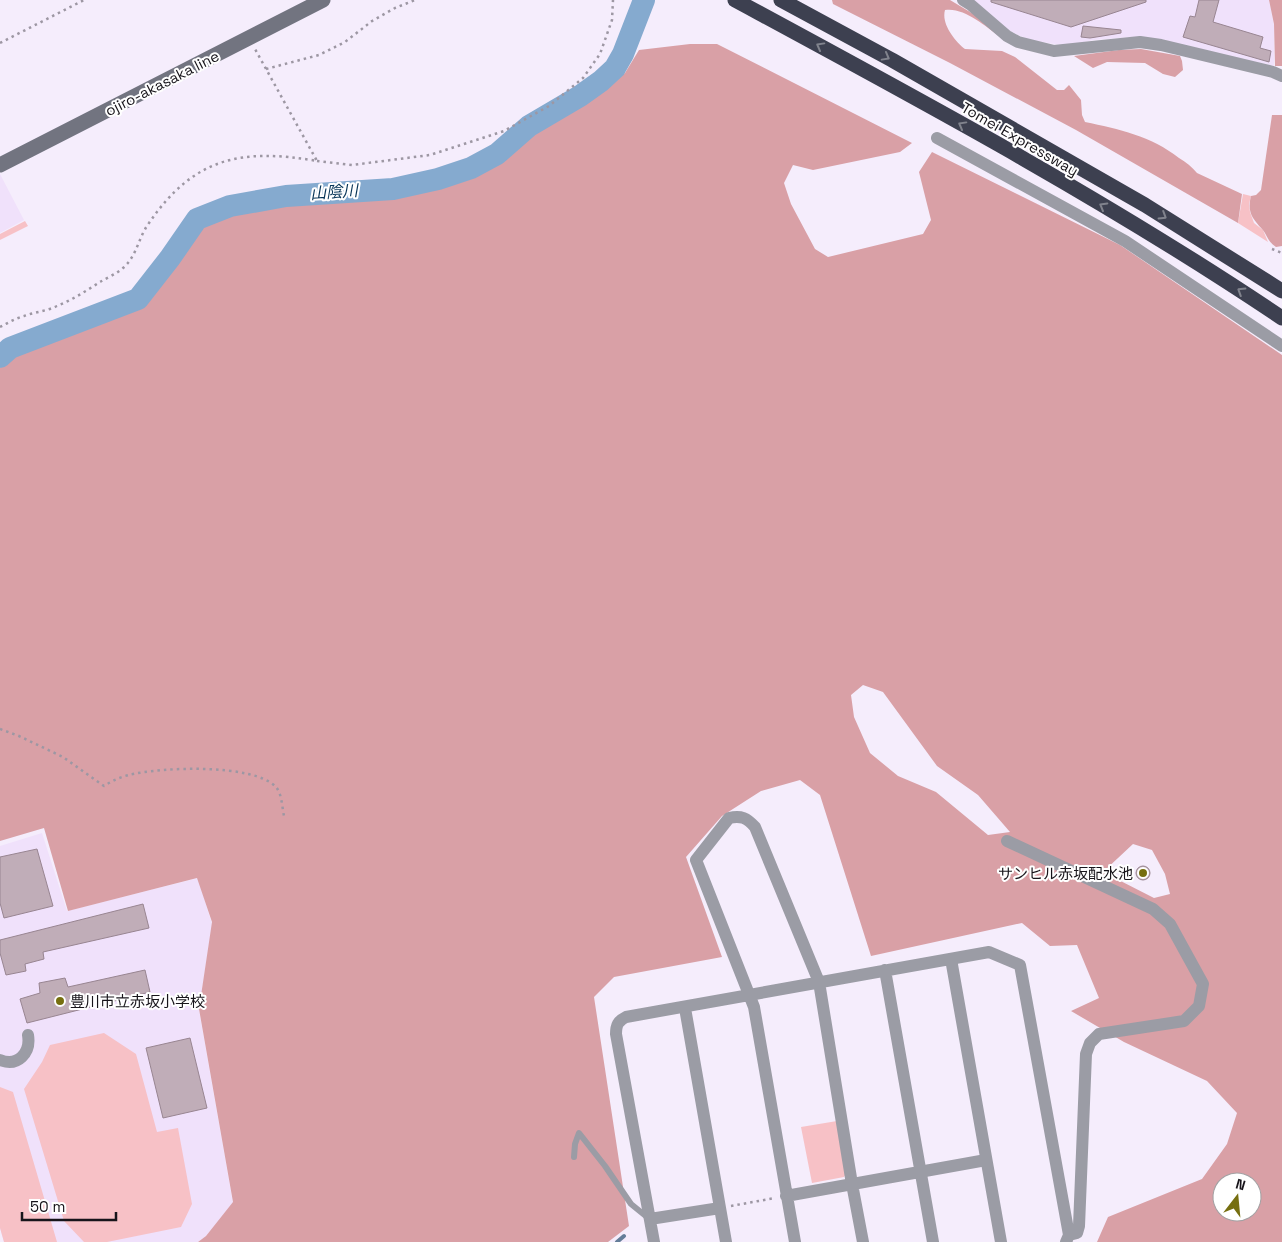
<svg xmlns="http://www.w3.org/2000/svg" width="1282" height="1242" font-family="'Space Grotesk','Noto Sans JP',sans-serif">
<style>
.built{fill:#f0e1fb}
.green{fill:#f7c1c6}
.forest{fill:#d9a0a6;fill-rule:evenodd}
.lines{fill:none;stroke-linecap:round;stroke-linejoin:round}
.stream{stroke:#647d99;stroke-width:4}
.river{stroke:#85aacf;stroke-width:22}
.building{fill:#c0adb8;stroke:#988591}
.path{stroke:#9d97a3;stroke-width:2.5;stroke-dasharray:2.5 4;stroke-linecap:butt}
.lane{stroke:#9b9ca5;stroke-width:6}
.street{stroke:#9b9ca5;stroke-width:12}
.secondary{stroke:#727480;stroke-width:15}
.highway{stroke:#3d4050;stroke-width:15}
.oneway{stroke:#81838d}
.poi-dot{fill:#766f10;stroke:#fff;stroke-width:2}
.labels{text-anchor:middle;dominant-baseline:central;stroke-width:4;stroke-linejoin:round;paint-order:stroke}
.street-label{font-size:15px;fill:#17141a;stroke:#fff}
.poi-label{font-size:15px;fill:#17141a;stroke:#fff;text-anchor:end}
.water-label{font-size:16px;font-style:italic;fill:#073457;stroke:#fff}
</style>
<rect width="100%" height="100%" fill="#f5edfc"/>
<!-- built -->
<path class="built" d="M968 0H1269L1274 25V66L1132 37 1093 40 1068 46 1029 40 1006 29Z
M0 174 24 220 0 233Z
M42 833 67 911 198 878 212 924 199 1010 233 1203 206 1236 198 1242H4L0 1228V846Z"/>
<!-- green -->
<path class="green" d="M1243 194 1251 196 1249 204 1250 212 1254 223 1263 230 1268 242 1238 223Z
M25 221 28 226 0 240V234Z
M104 1033 136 1054 157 1132 178 1128 192 1204 181 1227 107 1242H84L64 1221 24 1089 42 1062 50 1045Z
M0 1087 13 1092 57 1242H4L0 1228Z
M837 1121 847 1173 844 1177 812 1183 801 1127Z"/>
<!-- forest -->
<path class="forest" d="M832 0H950L975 15 999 36C985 26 964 7 945 10 941 24 955 41 965 49L1002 51 1015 57 1057 90H1064L1069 85 1081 100 1082 115 1085 122C1119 129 1151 136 1179 158 1186 162 1192 167 1197 173L1242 194 1238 223 1076 130 950 63 833 4Z
M1269 0H1282V66H1275L1274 24Z
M690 44H717L912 143 900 152 813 170 793 165 784 183 791 204 815 249 828 257 923 234 931 220 919 172 932 152 1120 245 1282 355V1242H1097L1108 1217 1202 1179 1227 1144 1237 1113 1207 1081 1124 1042 1071 1011 1099 998 1077 945 1050 946 1022 923 871 956 820 795 800 780 761 791 722 816 686 857 722 957 614 977 594 997 629 1226 608 1242H198L206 1236 233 1202 199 1009 212 922 197 878 68 911 44 828 0 841V368L18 352 114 313 152 293 184 250 203 221 243 209 291 201 391 196 449 185 499 162 533 132 574 104 625 73 639 50ZM863 685 883 692 937 766 978 795 1010 832 988 835 936 792 898 776 870 753 854 717 851 695ZM1133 844 1152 850 1165 874 1170 894 1154 898 1103 872ZM1222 1182H1252V1212H1222Z
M1141 49 1180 56 1182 61 1183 70 1175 77 1163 74 1145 63 1107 62 1093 68 1074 56 1119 50Z
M1272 115H1282V246L1276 247C1267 241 1268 236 1262 229 1252 218 1247 212 1251 196L1256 195 1261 190Z"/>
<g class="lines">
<!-- stream -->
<path class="stream" d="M617 1242 624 1236"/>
<!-- river -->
<path class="river" d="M0 357 10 348 138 299 170 258 197 219 230 206 286 196 393 189 438 179 471 168 497 154 529 126 580 96 601 81 615 68 623 54 644 0"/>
</g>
<!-- building -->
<path class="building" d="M991 0H1146V2L1071 27 991 2Z
M1199 0H1219L1213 22 1263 37 1260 48 1271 51 1269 62 1183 37 1190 16 1195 17Z
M1083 26 1121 30V33L1090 38 1081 37Z
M37 849 53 906 4 918 0 903V857Z
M1136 873a7 7 0 1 1 14 0a7 7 0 1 1-14 0Z
M143 904 149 928 43 952 44 959 25 964 26 971 6 975 0 953V940Z
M145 970 150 992 27 1023 20 999 40 993 39 983 65 978 68 987Z
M190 1038 207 1108 163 1118 146 1048Z"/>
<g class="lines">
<!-- path -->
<path class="path" d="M0 43 84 0
M266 69 319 55 345 42 372 21 395 8 415 0
M317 161 352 165 430 155 504 131 549 106 583 78 600 54 612 20 613 0
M1272 249 1282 253
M0 327C8 323 16 318 24 316 35 312 47 311 57 306 72 300 86 291 100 282 107 278 116 274 123 268 137 256 138 238 149 223 194 157 242 148 317 161L255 49
M0 729 19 736 63 757 104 786C112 781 120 777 129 775 160 767 253 763 276 787 282 794 282 807 284 816
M731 1206 775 1198"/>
<!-- lane -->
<path class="lane" d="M574 1157 575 1144 579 1133 605 1166 631 1204 647 1217"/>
<!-- street -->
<path class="street" d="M963 0 971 5 1007 36 1018 42 1054 51 1140 42 1161 45 1273 72 1282 76
M937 138 1125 241 1282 346
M1007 841 1153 909 1170 924 1203 984 1199 1006 1184 1021 1099 1034 1090 1043 1086 1054 1079 1226 1077 1233 1069 1235
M951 959 1001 1242
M885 970 933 1242
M685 1008 726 1242
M0 1060C18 1067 31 1053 28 1035
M786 1196 986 1160
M650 1219 720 1208
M654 1242 616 1034C616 1025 618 1021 626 1017L989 952 1020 965 1069 1235 1066 1242
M795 1242 754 1007 696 860 729 818C741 815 747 818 755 827L819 982 852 1184 863 1242"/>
<!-- secondary -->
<path class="secondary" d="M0 165 323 0"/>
<!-- highway -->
<path class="highway" d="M735 0C920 100 1107 200 1282 318
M781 0 892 60 1145 205 1282 291"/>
</g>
<!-- one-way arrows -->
<defs><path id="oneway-chevron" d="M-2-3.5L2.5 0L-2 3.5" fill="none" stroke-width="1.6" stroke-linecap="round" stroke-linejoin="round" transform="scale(1.25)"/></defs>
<g class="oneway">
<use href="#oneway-chevron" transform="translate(820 46) rotate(-151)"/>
<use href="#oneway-chevron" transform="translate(886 57) rotate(29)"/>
<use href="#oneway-chevron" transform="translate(962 125) rotate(-151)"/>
<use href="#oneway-chevron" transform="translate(1103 206) rotate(-150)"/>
<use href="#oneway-chevron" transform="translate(1163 216) rotate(32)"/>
<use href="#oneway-chevron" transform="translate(1241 291) rotate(-148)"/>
</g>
<!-- markers -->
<g class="poi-dot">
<circle cx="1143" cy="873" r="5"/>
<circle cx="60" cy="1001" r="5"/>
</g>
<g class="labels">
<!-- street labels -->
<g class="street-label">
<text transform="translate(162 83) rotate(-27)">ojiro-akasaka line</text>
<text transform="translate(1020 139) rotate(30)">Tomei Expressway</text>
</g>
<!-- poi labels -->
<g class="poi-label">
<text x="1133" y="873">サンヒル赤坂配水池</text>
<text x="70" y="1001" text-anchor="start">豊川市立赤坂小学校</text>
</g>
<!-- water labels -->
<g class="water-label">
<text transform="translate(334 192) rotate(-4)">山陰川</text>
</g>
</g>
<!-- north arrow -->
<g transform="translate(1237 1197) rotate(16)"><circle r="24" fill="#ffffff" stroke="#a2a1a3"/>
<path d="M0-4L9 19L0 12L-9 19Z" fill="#766f10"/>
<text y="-8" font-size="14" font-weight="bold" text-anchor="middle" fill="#17141a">N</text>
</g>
<!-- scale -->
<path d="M22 1212v8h94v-8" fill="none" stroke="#17141a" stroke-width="2.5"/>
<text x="30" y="1212" font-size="15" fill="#17141a" stroke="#ffffff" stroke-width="4" paint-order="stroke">50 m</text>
</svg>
